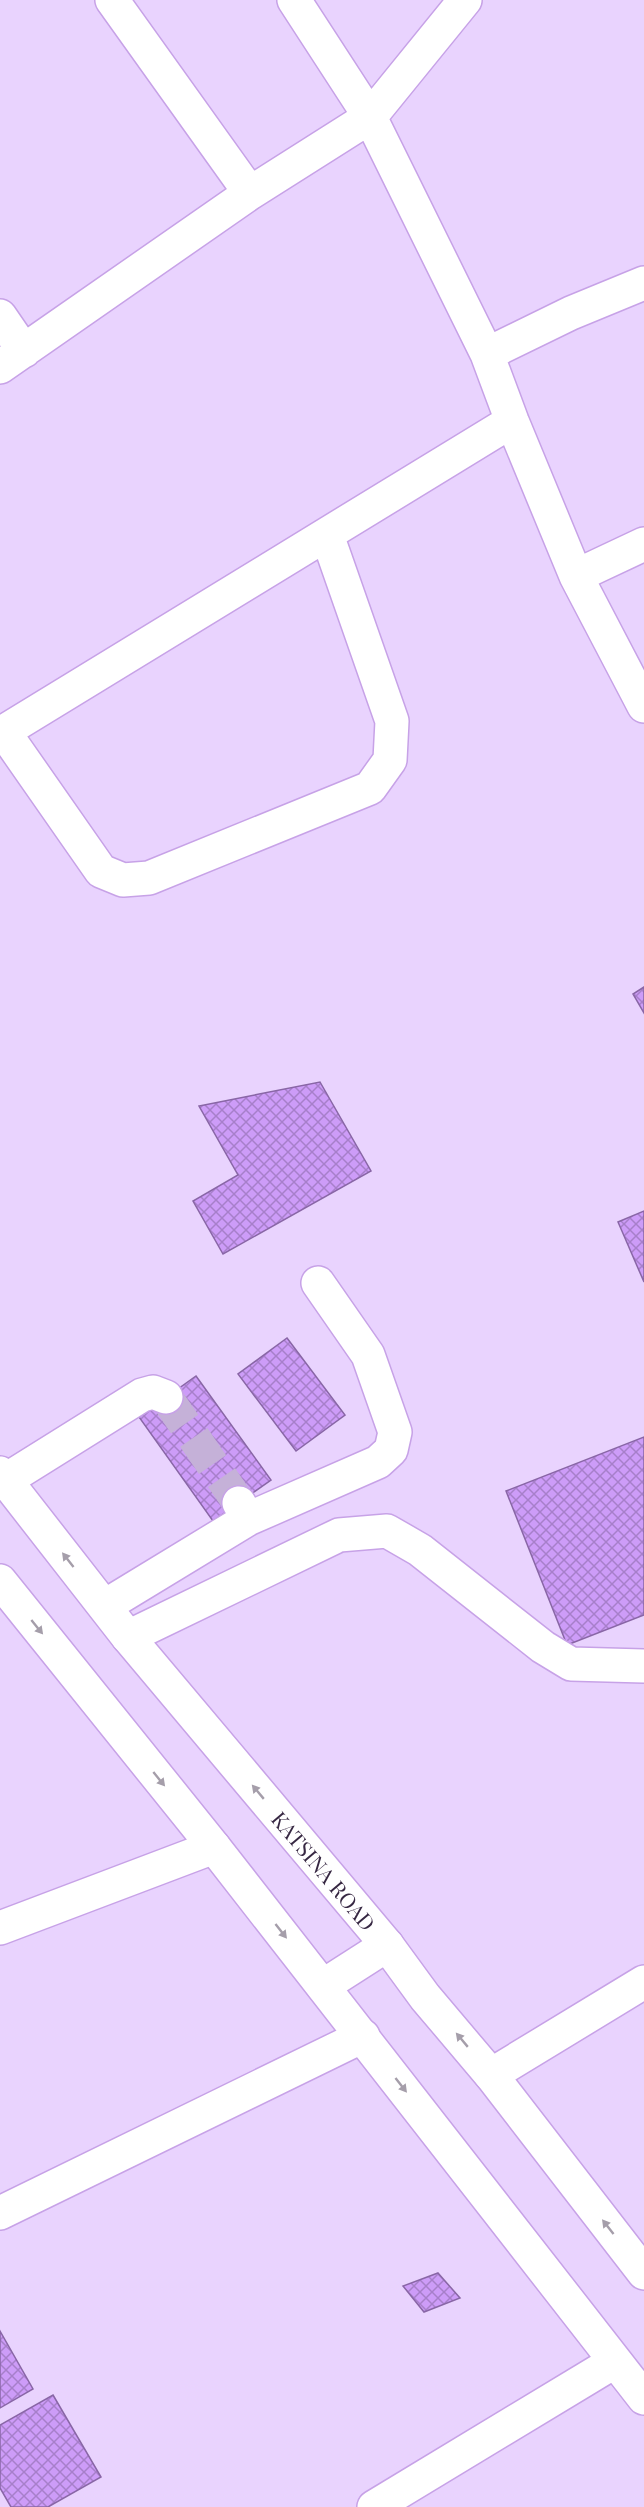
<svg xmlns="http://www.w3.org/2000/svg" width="644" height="2507" font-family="'Playfair Display',serif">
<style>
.building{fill:url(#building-cross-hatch);stroke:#8966a6;stroke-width:1.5}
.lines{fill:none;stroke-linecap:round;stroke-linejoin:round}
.minor-tunnel{stroke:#c5b1d8;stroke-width:33;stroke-dasharray:33 16;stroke-linecap:butt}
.minor-casing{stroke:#c7a2e7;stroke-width:36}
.highway-casing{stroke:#c7a2e7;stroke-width:36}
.minor{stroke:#fff;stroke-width:33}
.highway{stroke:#fff;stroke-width:33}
.oneway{fill:#a59eaa}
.labels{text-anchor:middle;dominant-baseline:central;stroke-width:4.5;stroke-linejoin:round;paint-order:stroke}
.street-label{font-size:21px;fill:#362742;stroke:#e9d3fe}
</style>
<defs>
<pattern id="building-cross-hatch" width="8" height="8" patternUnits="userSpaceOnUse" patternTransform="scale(1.5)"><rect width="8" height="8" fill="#cd9cf8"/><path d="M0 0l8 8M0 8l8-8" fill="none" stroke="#a77fca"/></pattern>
</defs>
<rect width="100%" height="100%" fill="#e9d3fe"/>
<!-- building -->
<path class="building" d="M644 987V1013L633 994Z
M320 1082 371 1171 223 1254 193 1201 238 1175 199 1106Z
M644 1211V1282L618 1222Z
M287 1338 345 1415 296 1451 238 1374Z
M196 1376 271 1480 213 1521 139 1417Z
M644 1437V1615L567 1645 506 1491Z
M438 2273 460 2298 424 2312 403 2286Z
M0 2331 33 2389 0 2408Z
M53 2395 101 2477 48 2507H11L0 2488V2425Z"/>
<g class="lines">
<!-- minor-tunnel -->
<path class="minor-tunnel" d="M166 1397 239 1503"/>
<defs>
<path id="minor" d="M112 0 250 193
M294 0 370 117 487 354 512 421 576 576 644 706
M0 316 24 351
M487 354 571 313 644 283
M0 367 250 193 370 117 465 0
M576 576 644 544
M4 732 101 871 123 880 149 878 370 788 390 760 392 721 327 535
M0 734 512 421
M6 1480 142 1395 153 1392 166 1397
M248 1519 378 1462 391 1450 395 1432 368 1355 318 1283
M105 1606 248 1519 239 1503
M128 1637 339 1535 387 1531 420 1550 543 1647 571 1664 644 1666
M0 1928 214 1847
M491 2075 644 1982
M0 2213 363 2036
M374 2507 614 2362"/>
<g id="highway">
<path id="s1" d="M0 1473 128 1637 387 1945 425 1997 491 2075 644 2273"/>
<path d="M0 1581 214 1847 644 2398"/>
<path d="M323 1986 387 1945"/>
</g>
</defs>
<!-- minor casing -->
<use href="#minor" class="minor-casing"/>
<!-- highway casing -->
<use href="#highway" class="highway-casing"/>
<!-- minor -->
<use href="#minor" class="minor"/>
<!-- highway -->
<use href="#highway" class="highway"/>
</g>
<!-- one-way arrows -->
<defs><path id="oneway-solid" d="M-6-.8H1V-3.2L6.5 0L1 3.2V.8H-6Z" transform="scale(1.5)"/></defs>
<g class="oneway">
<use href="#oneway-solid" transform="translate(68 1560) rotate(-128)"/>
<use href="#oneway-solid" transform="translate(37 1627) rotate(51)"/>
<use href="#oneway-solid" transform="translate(159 1779) rotate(51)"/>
<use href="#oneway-solid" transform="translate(258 1792) rotate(-130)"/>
<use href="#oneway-solid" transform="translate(281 1931) rotate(52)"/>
<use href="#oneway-solid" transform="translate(462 2040) rotate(-130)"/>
<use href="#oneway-solid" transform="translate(401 2085) rotate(52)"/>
<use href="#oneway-solid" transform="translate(608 2227) rotate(-128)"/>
</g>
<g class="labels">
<!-- street labels -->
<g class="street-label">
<text stroke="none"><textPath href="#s1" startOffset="513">KATSINA ROAD</textPath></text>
</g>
</g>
</svg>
